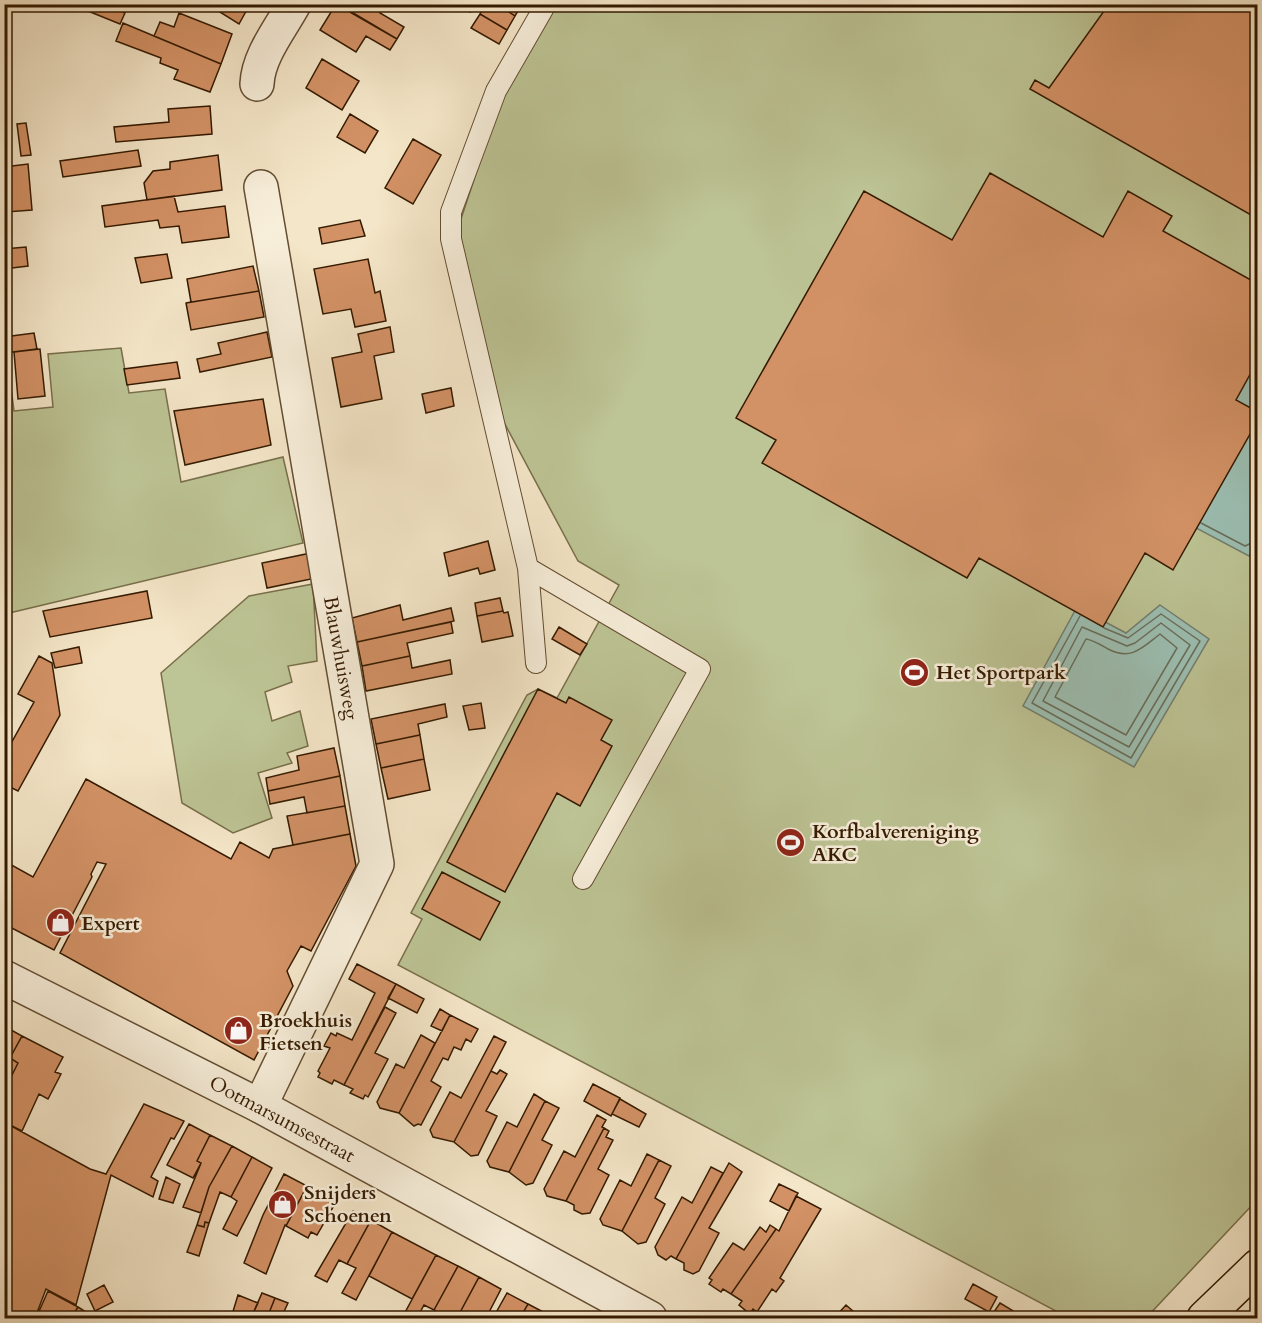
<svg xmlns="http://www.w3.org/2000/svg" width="1262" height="1323" font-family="Cardo,serif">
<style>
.green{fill:#bdc495;stroke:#786f4a;stroke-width:1.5}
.water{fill:#9cc0b4;stroke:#727e6c;stroke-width:1.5}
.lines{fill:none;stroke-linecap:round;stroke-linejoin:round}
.shore{stroke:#686d5a;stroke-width:1.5}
.building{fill:#d39266;stroke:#341a00;stroke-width:1.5}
.service-casing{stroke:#644d32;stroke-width:22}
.minor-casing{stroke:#644d32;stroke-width:36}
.tertiary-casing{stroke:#644d32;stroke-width:36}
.primary-casing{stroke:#341a00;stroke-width:36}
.service{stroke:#f8efdb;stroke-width:20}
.minor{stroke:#f8efdb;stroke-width:33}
.tertiary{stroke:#f8efdb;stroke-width:33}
.primary{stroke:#f4e6c8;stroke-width:33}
.labels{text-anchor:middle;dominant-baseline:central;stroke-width:5;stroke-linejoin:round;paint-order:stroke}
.street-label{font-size:20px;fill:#341a00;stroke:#f8efdb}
.poi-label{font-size:20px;font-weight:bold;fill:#341a00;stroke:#f8efdb;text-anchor:start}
</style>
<rect width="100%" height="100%" fill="#f4e6c8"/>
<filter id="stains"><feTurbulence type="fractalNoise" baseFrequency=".00333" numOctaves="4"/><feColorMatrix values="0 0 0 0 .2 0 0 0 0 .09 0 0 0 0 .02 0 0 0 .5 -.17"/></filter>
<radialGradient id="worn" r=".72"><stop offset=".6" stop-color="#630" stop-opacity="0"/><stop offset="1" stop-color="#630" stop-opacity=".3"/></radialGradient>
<!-- green -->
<path class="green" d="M555 5H1257V1200L1146 1318H1062L1056 1311 398 965 422 919 411 913 527 695 538 689 557 698 619 585 578 561 491 398 456 234 501 98Z
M121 348 129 393 165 389 181 482 283 457 303 543 5 614 4 363H8L14 411 53 407 48 354Z
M313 584 317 661 288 666 292 682 265 692 272 721 300 711 308 746 287 753 292 763 258 773 272 818 233 833 182 803 161 673 249 596Z"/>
<!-- water -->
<path class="water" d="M1257 304V541L1249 556 1149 503Z
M1160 605 1209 639 1134 767 1023 706 1077 607 1126 633Z"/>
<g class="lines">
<!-- shore -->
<path class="shore" d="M1201 523 1245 546 1258 540
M1080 616 1032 703 1131 758 1200 641 1161 614 1128 638 1104 628
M1161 623 1190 645 1129 747 1043 701 1082 627 1127 646 1135 643Z
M1160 634 1177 648 1126 735 1055 697 1086 639C1093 640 1101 645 1108 649 1131 661 1142 648 1160 634Z"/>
</g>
<!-- building -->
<path class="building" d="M91 4H105L125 13 120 24 88 11Z
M207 4H250L239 24Z
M336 4 397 39 390 50 366 36 356 52 320 30Z
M338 4H385L380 13 404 27 397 39Z
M457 4H474L470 12Z
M485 4H497L515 16 507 30 480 14Z
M497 4H522L515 16Z
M1258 4V219L1030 89 1035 80 1049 88 1109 4Z
M179 13 232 34 221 64 154 36 160 22 174 27Z
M480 14 507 30 499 44 471 28Z
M123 23 221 64 210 92 174 79 178 70 160 63 161 58 116 41Z
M322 59 359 81 342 110 306 88Z
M210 106 212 134 116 142 114 127 169 122 168 109Z
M350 114 378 131 365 153 337 137Z
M26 123 31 155 21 156 17 124Z
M413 139 441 155 413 204 385 188Z
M138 150 141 166 63 177 60 161Z
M218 155 222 190 147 200 144 183 153 171 170 169V162Z
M28 164 32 210 6 212 4 167Z
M990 173 1103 237 1128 191 1172 216 1163 231 1258 284V360L1236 400 1258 412V420L1173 570 1145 553 1103 627 979 558 967 578 762 463 776 440 736 418 864 191 952 240Z
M174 196 178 212 225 206 229 237 182 243 179 226 160 228 158 220 105 227 102 206Z
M360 220 365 236 322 244 319 228Z
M26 247 28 266 4 269V249Z
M167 254 172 278 141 283 135 258Z
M368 259 375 293 380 291 386 321 355 327 351 309 323 314 314 269Z
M253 266 259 291 186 303 191 302 187 279Z
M259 291 264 317 191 330 186 303Z
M390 327 394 352 374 356 382 399 341 407 332 358 362 352 358 334Z
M267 332 272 357 200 372 197 359 221 354 218 343Z
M34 333 37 349 4 353V337Z
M40 349 45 396 18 399 14 352Z
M177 362 180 378 127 385 124 369Z
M451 388 454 406 426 413 422 394Z
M263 399 271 445 185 465 174 411Z
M488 541 495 570 480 574 478 568 449 576 444 553Z
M311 553 316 578 267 588 262 563Z
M147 591 152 618 50 637 43 611Z
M500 598 503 611 477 616 475 603Z
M400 605 403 620 451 608 454 621 357 642 352 618Z
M503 611 504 613 508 612 513 636 482 642 477 616Z
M451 622 453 633 407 643 410 656 362 666 357 642Z
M559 627 587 644 580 655 552 639Z
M79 647 82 663 55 668 51 653Z
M39 656 52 663 60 715 18 791 4 784V756L34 702 18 694Z
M410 656 412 668 450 660 452 674 366 691 362 666Z
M538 689 566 703 569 697 612 720 601 740 612 746 580 806 557 793 505 892 447 862Z
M481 703 485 728 469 730 463 706Z
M445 704 447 717 418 724 420 735 376 744 371 719Z
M420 735 424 759 381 768 376 744Z
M334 748 340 776 268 791 266 778 299 770 297 756Z
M424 759 430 790 388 799 381 768Z
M340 776 345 806 307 813 304 797 270 804 268 791Z
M86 779 231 859 240 842 269 858 273 849 350 834 356 866 311 951 301 946 287 971 293 986 254 1060 60 953 106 864 97 862 91 874 92 877 54 950 4 924V871L8 863 33 877Z
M345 806 350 834 293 845 287 816Z
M442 872 500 902 480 940 422 909Z
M357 964 396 984 344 1085 334 1080 332 1084 318 1077 320 1073 318 1071 330 1048 324 1046 331 1033 336 1036 337 1033 352 1040 375 993 349 979Z
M396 984 424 999 417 1013 388 998Z
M385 1007 396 1013 375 1053 388 1059 368 1097 365 1095 363 1099 350 1093 353 1089 344 1085Z
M440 1009 450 1015 442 1031 431 1026Z
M450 1015 478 1029 471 1042 466 1039 461 1050 454 1047 448 1060 443 1058 431 1081 441 1087 421 1125 418 1124 414 1126 399 1113Z
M4 1026 22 1036 10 1058 18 1063 4 1091Z
M421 1035 435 1043 399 1113 380 1108 377 1102 396 1064 404 1068Z
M22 1036 63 1057 55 1072 61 1074 48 1099 39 1094 22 1131 4 1122V1091L18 1063 10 1058Z
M494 1036 506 1042 454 1142 433 1137 430 1130 450 1092 461 1098Z
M500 1070 507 1074 486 1111 497 1116 478 1155 471 1156 454 1142 491 1071 497 1074Z
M593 1084 620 1098 611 1116 584 1101Z
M534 1094 545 1101 509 1172 490 1167 487 1161 507 1122 517 1127Z
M620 1099 646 1114 639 1127 612 1114Z
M545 1101 559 1108 542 1140 552 1145 533 1183 526 1185 509 1172Z
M144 1104 184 1121 174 1139 171 1138 151 1177 158 1181 153 1197 111 1175 76 1305 46 1289 35 1318H4V1122L90 1169 106 1174Z
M597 1115 606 1120 602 1127 604 1128 566 1201 547 1196 544 1189 564 1151 575 1157Z
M189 1124 210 1135 197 1161 201 1163 193 1178 167 1165Z
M604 1128 609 1131 606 1137 613 1140 598 1169 609 1175 590 1213 582 1214 574 1210V1205L566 1201Z
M210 1135 232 1146 209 1187 201 1213 183 1207 201 1163 197 1161Z
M232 1146 252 1157 231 1197 220 1192 209 1223 205 1222 204 1227 197 1225 209 1187Z
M647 1154 659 1160 622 1231 603 1225 600 1219 620 1180 631 1186Z
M252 1157 272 1168 237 1236 223 1229 237 1201 231 1197Z
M659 1160 671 1166 655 1198 665 1204 646 1242 638 1244 622 1231Z
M729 1163 742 1172 709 1228 719 1233 699 1271 693 1274 684 1270V1263L676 1259Z
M711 1167 723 1173 676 1259 671 1256 666 1260 658 1255 655 1247 682 1197 692 1203Z
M284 1174 307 1186 286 1226 285 1225 266 1274 244 1263 263 1215Z
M166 1177 180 1184 173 1203 159 1199Z
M779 1184 798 1193 789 1211 770 1201Z
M307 1186 336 1202 317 1235 311 1232 308 1238 286 1226Z
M796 1196 821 1209 780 1278 784 1281 776 1292 772 1289 757 1312 753 1309 750 1314 739 1305 742 1301 731 1294 776 1229 779 1231Z
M353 1211 371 1220 347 1264 339 1260 327 1282 315 1276Z
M371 1220 392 1232 356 1300 342 1293 356 1268 347 1264Z
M205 1222 209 1223 199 1256 187 1252 197 1225 204 1227Z
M770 1225 776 1229 731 1294 723 1289 721 1292 709 1284 712 1280 709 1278 733 1243 744 1250 760 1227 766 1232Z
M392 1232 436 1255 412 1299 369 1276Z
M436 1255 458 1266 434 1310 424 1305 417 1318H402Z
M458 1266 479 1277 457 1318H444L445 1317 434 1310Z
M479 1277 501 1289 486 1318H457Z
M973 1284 997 1297 989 1312 965 1299Z
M104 1285 113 1302 95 1311 87 1294Z
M48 1291 78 1307 71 1318H42L37 1316Z
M262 1293 275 1298 267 1318H251Z
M507 1293 528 1304 520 1318H493Z
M238 1295 258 1303 251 1318H231Z
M275 1298 288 1303 281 1318H267Z
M1000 1303 1020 1315 1017 1318H990Z
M528 1304 549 1315 547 1318H520Z
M846 1305 861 1318H834Z
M78 1307 89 1314 86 1318H71Z"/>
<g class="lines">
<defs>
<path id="service" d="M528 568 700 669 583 879
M536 663 528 568 451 239V212L496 91 546 4"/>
<path id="minor" d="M257 84C258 56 281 28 294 4
M260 1106 377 864 261 187"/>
<path id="tertiary" d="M4 977 260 1106 650 1318"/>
<path id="primary" d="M1204 1318 1258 1266"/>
</defs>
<!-- service casing -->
<use href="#service" class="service-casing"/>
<!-- minor casing -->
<use href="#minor" class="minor-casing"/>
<!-- tertiary casing -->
<use href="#tertiary" class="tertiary-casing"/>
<!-- primary casing -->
<use href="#primary" class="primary-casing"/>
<!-- service -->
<use href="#service" class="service"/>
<!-- minor -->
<use href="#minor" class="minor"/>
<!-- tertiary -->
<use href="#tertiary" class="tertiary"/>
<!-- primary -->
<use href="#primary" class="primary"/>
</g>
<!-- icons -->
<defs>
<symbol id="stadium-disc" viewBox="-11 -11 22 22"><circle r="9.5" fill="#8f2418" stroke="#f8efdb"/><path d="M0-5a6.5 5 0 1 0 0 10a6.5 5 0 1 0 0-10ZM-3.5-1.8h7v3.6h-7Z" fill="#fff"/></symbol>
<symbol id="shop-disc" viewBox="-11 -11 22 22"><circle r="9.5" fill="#8f2418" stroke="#f8efdb"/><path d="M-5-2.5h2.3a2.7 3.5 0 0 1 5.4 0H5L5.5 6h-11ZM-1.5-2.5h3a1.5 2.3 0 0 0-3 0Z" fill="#fff"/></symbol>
</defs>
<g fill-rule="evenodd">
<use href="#stadium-disc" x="898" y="656" width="33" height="33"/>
<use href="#stadium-disc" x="774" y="826" width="33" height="33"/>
<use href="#shop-disc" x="44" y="906" width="33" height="33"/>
<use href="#shop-disc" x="222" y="1014" width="33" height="33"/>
<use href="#shop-disc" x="266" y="1188" width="33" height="33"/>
</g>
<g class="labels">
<!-- street labels -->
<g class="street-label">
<text transform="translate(341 658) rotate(80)">Blauwhuisweg</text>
<text transform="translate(282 1119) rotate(28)">Ootmarsumsestraat</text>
</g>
<!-- poi labels -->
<g class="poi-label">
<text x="936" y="672">Het Sportpark</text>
<text x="812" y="831">Korfbalvereniging<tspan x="812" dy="23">AKC</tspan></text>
<text x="81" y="923">Expert</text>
<text x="259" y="1020">Broekhuis<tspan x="259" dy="23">Fietsen</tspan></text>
<text x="304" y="1192">Snijders<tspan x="304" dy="23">Schoenen</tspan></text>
</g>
</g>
<!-- margin -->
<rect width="1262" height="1323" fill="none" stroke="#f4e6c8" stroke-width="24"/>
<rect x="6" y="6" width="1250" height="1311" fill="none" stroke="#341a00" stroke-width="3"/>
<rect x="12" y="12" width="1238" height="1299" fill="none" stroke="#341a00" stroke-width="1.5"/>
<rect width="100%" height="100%" filter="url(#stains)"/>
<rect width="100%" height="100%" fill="url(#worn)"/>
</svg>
